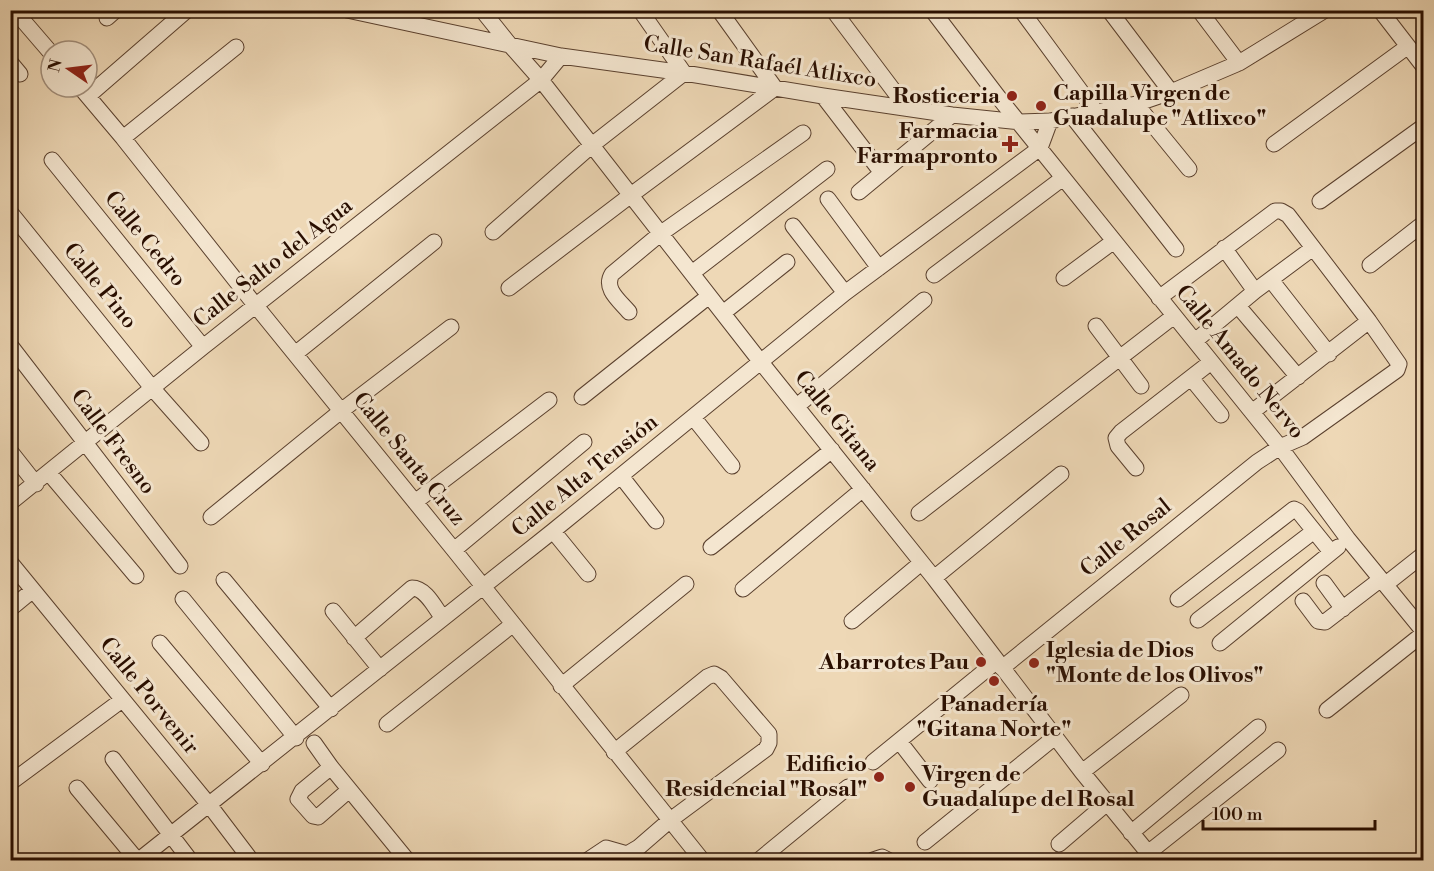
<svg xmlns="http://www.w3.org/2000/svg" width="1434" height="871" font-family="'Libre Bodoni',serif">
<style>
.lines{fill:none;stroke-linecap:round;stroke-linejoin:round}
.minor-casing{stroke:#5a402e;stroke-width:17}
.minor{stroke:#f4e6d0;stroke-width:15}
.poi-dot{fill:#8f2418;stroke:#f4e6d0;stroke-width:2}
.labels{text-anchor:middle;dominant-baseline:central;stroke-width:6;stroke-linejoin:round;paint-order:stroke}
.street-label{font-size:22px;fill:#290e00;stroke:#f4e6d0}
.poi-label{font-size:22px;font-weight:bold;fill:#290e00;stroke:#f4e6d0;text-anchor:end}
</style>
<rect width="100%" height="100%" fill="#eed8b6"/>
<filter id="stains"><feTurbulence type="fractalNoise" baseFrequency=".00333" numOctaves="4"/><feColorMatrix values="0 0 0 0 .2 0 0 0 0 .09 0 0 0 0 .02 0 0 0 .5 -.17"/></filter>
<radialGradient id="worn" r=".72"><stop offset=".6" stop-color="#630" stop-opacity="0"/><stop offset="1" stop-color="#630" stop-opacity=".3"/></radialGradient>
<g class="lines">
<defs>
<path id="minor" d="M14 10 51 53
M347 10 561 56 684 73 823 96 952 115 1020 122 1050 121 1096 112 1136 104 1171 92 1239 63 1325 10
M482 10 510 45 541 80 760 361 934 578 1082 772 1154 860
M833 10 906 107
M932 10 999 98 1280 447 1348 539 1424 632
M1021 10 1096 112
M1109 10 1171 92
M1199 10 1239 63
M1380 10 1424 67
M107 18 116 10
M10 62 20 74
M80 87 123 138 256 306 454 550 702 860
M88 96 187 10
M823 96 882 173
M1136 104 1189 169
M1072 116 1176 249
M123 138 236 47
M1274 144 1407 47
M52 160 203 347
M859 192 952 115
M828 199 879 268
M1320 201 1424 126
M10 212 153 389 201 443
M793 226 845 293
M493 232 592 145 684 73 640 10
M1224 248 1255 291
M1370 265 1424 223
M692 273 827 169
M934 275 1063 178
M1064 278 1114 241
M1271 280 1329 354
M509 288 631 195 775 88 719 10
M1238 306 1298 377
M629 312C620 301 603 289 612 274L660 234 803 133
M723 313 787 262
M1096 326 1141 386
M1195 341 1255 291 1313 248
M10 345 180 566
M295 354 434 242
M1191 378 1221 415
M582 397 709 296
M797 406 924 300
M1252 412 1369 321
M693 417 732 466
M10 451 36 484
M1136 468 1118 446 1116 438 1121 432 1211 362
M49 473 136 576
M621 476 656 521
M415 502 549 400
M10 503 203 347 541 80 561 56
M919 513 1174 316
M211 517 341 411 451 327
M553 531 588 574
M711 547 832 450
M454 550 584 442
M10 562 210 806 251 860
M934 578 1061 474
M224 580 331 709
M1324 583 1343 609
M1386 584 1424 554
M743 589 863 489
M183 599 296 738
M1178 599 1294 509 1298 511 1331 552
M1303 601 1318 621 1325 622 1381 579
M10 609 33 590
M333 611 380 669
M1198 620 1314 531
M852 621 921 563
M354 638 412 588C426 588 435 608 442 617
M160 643 262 764
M1220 643 1338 547
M1002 668 1257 462 1280 447 1303 437 1397 370 1399 364 1369 321 1288 215 1281 211H1275L1159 298
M561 686 686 584
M1327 710 1424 633
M387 724 512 625
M899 741 930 781
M314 743 331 767 407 860
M113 759 190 860
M873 762 997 661
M331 767 302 791 298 799 313 816 318 817 349 790
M1082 772 1181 695
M10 783 122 700
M77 788 137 860
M1131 833 1258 727
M925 842 1055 737
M1059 844 1107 803
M1148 853 1278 750
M139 860 553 531 845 293 1040 148 1050 121
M588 860 606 848 627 854 639 847 669 821 766 749 769 743V734L721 678 714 674 707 677 614 752
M759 860 848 787
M873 860 882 857 888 860"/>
</defs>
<!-- minor casing -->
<use href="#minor" class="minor-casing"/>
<!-- minor -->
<use href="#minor" class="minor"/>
</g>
<!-- markers -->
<g class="poi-dot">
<circle cx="1012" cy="96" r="6"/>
<circle cx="1041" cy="106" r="6"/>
<path d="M1007 135h6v6h6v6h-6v6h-6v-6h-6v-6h6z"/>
<circle cx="981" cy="662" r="6"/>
<circle cx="1034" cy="663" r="6"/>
<circle cx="994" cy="681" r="6"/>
<circle cx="879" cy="777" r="6"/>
<circle cx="910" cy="787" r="6"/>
</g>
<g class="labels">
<!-- street labels -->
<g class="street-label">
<text transform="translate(760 62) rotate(9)">Calle San Rafaél Atlixco</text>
<text transform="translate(145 239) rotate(51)">Calle Cedro</text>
<text transform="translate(273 263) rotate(-38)">Calle Salto del Agua</text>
<text transform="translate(100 286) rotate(51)">Calle Pino</text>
<text transform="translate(1240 362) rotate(51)">Calle Amado Nervo</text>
<text transform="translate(837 421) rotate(51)">Calle Gitana</text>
<text transform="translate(113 442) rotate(53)">Calle Fresno</text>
<text transform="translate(409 459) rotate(51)">Calle Santa Cruz</text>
<text transform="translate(585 476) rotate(-39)">Calle Alta Tensión</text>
<text transform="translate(1126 538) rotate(-39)">Calle Rosal</text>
<text transform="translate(149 696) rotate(51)">Calle Porvenir</text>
</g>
<!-- poi labels -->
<g class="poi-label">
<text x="1053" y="93" text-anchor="start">Capilla Virgen de<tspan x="1053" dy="25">Guadalupe "Atlixco"</tspan></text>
<text x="1000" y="96">Rosticeria</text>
<text x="998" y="131">Farmacia<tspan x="998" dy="25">Farmapronto</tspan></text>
<text x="1046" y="650" text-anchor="start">Iglesia de Dios<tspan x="1046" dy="25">"Monte de los Olivos"</tspan></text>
<text x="969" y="662">Abarrotes Pau</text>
<text x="994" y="704" text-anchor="middle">Panadería<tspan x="994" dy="25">"Gitana Norte"</tspan></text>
<text x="867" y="764">Edificio<tspan x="867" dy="25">Residencial "Rosal"</tspan></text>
<text x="922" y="774" text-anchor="start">Virgen de<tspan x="922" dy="25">Guadalupe del Rosal</tspan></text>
</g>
</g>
<!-- margin -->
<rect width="1434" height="871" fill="none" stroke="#eed8b6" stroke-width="36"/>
<rect x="12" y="12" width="1410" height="847" fill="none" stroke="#290e00" stroke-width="3"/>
<rect x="18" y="18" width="1398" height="835" fill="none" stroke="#290e00" stroke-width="1.5"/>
<!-- north arrow -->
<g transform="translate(69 69) rotate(284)"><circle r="28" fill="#f4e6d0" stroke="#a3907d" stroke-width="1.5"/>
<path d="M0-4.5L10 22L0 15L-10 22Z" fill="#8f2418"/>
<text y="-9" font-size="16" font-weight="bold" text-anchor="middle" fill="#290e00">N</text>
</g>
<!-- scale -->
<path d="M1203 820v9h172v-9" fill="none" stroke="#290e00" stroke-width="3"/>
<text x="1212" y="820" font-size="18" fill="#290e00" stroke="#f4e6d0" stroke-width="4.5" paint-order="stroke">100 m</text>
<rect width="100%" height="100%" filter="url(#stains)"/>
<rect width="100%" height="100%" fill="url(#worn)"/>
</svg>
